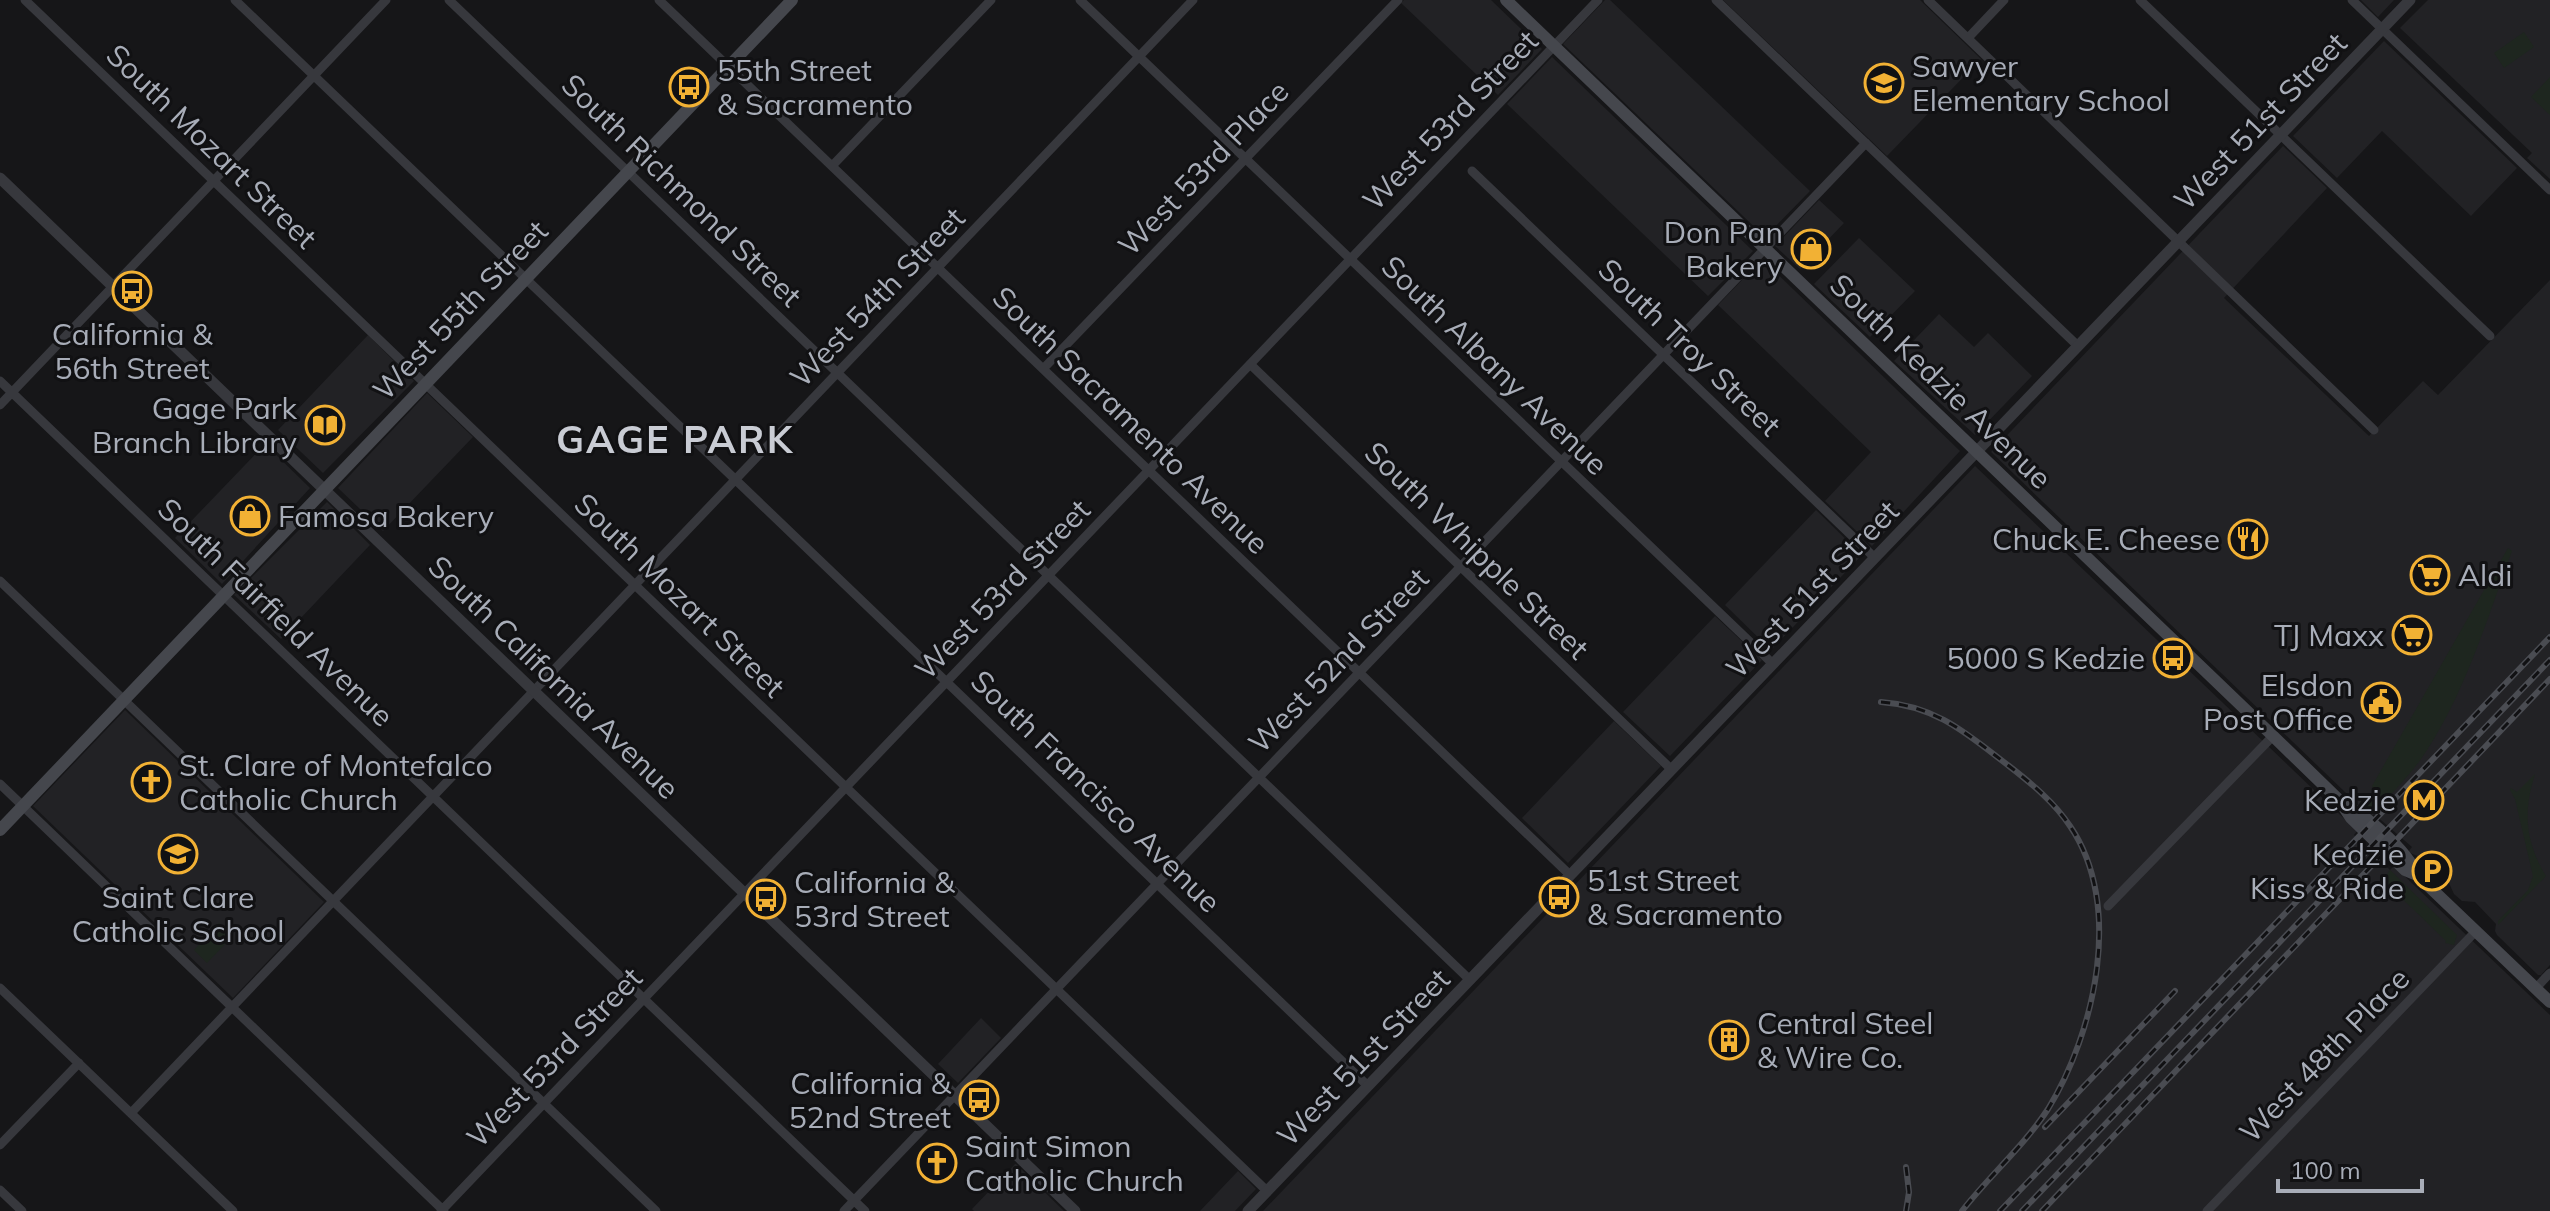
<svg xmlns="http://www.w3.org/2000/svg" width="2550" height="1211" font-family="Mulish,sans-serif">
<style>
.built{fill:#222225}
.green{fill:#1e261f}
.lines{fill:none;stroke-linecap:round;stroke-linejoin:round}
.minor{stroke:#37383d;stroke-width:9}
.tertiary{stroke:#37383d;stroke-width:11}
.secondary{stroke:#45474d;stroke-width:12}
.rail-casing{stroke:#4a4c52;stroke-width:6}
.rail{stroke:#111113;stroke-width:3;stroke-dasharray:9;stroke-linecap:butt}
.labels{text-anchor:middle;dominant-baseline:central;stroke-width:6;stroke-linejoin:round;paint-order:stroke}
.poi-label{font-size:30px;fill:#a8adb8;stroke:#111113;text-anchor:start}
.street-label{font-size:30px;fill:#a8adb8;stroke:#111113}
.district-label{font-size:38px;font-weight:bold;letter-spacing:2px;fill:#c9ccd4;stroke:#111113}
</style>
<rect width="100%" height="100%" fill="#161618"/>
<!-- built -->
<path class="built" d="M1404 0H1491L1542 49 1498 95 1401 3Z
M1605 0H1610L1810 191 1765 237 1563 44Z
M1723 0H1920L1981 59 1887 156Z
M2361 0H2394L2378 17Z
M2428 0H2550V179L2527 158 2532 153 2400 28Z
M2384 41 2517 168 2471 216 2382 131 2337 178 2293 136Z
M1552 57 1753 251 1708 296 1507 104Z
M2283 146 2327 188 2224 298 2369 436 2423 381 2438 395 2550 280V965L2541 975H2538L2497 935 2495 931 2496 924 2475 902 2462 901 2454 894 2449 883 2422 858 2408 852 2412 847 2374 814 2371 817 1991 452Z
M1819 200 1844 223 1800 269 1775 246Z
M1859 238 1915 291 1870 337 1814 284Z
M1762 259 1960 451 1872 546 1825 501 1871 452 1718 305Z
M1939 314 1974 347 1988 333 2032 376 1975 435 1894 361Z
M368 335 414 381 323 473 278 430Z
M427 393 473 437 383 531 338 488Z
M265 444 310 488 222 584 175 538Z
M1975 466 2357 831 2354 835 2390 870 2394 866 2550 1015V1211H1263Z
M327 502 370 545 281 639 234 595Z
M1816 510 1862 555 1771 650 1725 605Z
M1715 616 1762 660 1670 756 1623 712Z
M125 710 324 902 233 998 33 806Z
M1614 721 1661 766 1568 863 1522 818Z
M981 1018 1001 1038 958 1083 938 1064Z
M1015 1164H1016L1064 1211H974L972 1209Z
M1238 1171 1256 1189 1235 1211H1200Z"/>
<!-- green -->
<path class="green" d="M2524 32 2534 47 2504 68 2494 53Z
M2550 77V115L2531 97Z
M2508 548 2512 551C2486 622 2463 700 2419 762 2405 780 2389 797 2373 813L2363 803 2374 791 2372 786Z
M2535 774C2523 812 2525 841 2546 876L2498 925V921L2528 890 2533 876 2515 799 2510 790 2511 788 2517 792Z
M2390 870 2457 935 2454 945 2445 943 2446 941 2383 880Z
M219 923 233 936 207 963 194 950Z"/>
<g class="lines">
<!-- minor -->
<path class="minor" d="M25 0 1267 1191
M235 0 1368 1086
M449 0 1470 980
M659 0 1570 875
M1080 0 1773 664
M1716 0 2078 346
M1928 0 2374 430
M2140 0 2490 336
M2352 0 2550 190
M1968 38 2004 0
M832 166 991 0
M1472 171 1875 558
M1250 364 1672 770
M1043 369 1398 0
M0 381 865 1211
M0 405 386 0
M0 581 656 1211
M0 784 444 1211
M2108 906 2273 736
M0 988 233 1211
M2536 988 2550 973
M131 1113 1193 0
M0 1145 79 1063
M0 1190 22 1211
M441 1211 1598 0
M844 1211 1866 143
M2207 1211 2476 931"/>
<!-- tertiary -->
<path class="tertiary" d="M0 178 1075 1211
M1248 1211 2410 0"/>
<!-- secondary -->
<path class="secondary" d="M1506 0 2273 736 2339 800 2351 818 2405 870 2417 875 2550 1002
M2342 802C2366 816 2406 849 2417 875
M0 830 792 0"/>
<defs>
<path id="rail" d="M1881 702C1937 706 1967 734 2009 766 2031 783 2054 802 2070 826 2124 905 2095 1032 2048 1109 2024 1146 1989 1176 1962 1211
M2045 1127 2175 991
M1906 1167 1909 1192 1906 1211
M2000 1211 2550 637
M2022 1211 2550 660
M2042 1211 2550 679"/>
</defs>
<!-- rail casing -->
<use href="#rail" class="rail-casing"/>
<!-- rail -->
<use href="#rail" class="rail"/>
</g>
<!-- icons -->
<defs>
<symbol id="school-ring" viewBox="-11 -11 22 22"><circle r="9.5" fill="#111113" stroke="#f2b134" stroke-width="1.5"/><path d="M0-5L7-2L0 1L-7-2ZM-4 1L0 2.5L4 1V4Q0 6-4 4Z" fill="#f2b134"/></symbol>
<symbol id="bus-ring" viewBox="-11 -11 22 22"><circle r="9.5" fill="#111113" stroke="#f2b134" stroke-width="1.5"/><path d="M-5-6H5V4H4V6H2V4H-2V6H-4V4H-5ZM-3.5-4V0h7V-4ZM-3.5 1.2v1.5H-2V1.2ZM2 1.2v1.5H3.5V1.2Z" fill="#f2b134"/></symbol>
<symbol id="shop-ring" viewBox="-11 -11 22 22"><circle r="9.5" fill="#111113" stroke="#f2b134" stroke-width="1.5"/><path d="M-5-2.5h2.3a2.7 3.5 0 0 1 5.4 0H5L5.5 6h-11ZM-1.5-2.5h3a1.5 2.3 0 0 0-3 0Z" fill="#f2b134"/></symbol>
<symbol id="library-ring" viewBox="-11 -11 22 22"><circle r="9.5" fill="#111113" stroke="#f2b134" stroke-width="1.5"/><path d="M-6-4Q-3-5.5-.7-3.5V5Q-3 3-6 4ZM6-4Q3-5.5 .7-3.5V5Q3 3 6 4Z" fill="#f2b134"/></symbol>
<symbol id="restaurant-ring" viewBox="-11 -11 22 22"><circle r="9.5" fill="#111113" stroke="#f2b134" stroke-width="1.5"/><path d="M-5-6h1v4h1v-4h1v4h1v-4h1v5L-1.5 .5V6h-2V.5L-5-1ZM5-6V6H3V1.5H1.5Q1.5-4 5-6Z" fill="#f2b134"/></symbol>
<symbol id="supermarket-ring" viewBox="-11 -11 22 22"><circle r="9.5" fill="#111113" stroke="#f2b134" stroke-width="1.5"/><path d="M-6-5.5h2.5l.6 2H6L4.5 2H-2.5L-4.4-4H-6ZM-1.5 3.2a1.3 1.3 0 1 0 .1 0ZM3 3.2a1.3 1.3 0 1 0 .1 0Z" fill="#f2b134"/></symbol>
<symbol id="civic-ring" viewBox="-11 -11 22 22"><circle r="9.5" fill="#111113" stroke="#f2b134" stroke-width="1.5"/><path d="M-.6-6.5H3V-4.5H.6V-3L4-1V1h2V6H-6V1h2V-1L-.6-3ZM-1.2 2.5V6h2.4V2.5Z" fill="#f2b134"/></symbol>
<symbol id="church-ring" viewBox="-11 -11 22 22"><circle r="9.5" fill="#111113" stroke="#f2b134" stroke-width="1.5"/><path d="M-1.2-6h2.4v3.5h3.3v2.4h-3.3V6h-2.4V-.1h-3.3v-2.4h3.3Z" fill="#f2b134"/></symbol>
<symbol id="metro-ring" viewBox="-11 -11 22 22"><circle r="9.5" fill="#111113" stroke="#f2b134" stroke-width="1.5"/><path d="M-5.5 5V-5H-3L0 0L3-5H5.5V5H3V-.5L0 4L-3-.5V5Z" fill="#f2b134"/></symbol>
<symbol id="parking-ring" viewBox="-11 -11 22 22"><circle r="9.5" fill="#111113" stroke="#f2b134" stroke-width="1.5"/><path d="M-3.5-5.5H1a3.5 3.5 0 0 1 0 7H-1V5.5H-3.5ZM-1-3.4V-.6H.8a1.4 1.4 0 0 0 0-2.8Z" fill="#f2b134"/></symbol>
<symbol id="building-ring" viewBox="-11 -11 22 22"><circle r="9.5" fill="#111113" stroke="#f2b134" stroke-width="1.5"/><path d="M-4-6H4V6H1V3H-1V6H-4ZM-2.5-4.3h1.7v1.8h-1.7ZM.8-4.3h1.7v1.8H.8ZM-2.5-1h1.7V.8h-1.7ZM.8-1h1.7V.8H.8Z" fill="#f2b134"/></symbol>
</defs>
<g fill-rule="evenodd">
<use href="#school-ring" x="1862" y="61" width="44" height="44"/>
<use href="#bus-ring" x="667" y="65" width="44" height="44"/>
<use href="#shop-ring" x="1789" y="227" width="44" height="44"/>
<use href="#bus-ring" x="110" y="269" width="44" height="44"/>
<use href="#library-ring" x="303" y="403" width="44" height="44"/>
<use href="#shop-ring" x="228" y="494" width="44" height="44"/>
<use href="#restaurant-ring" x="2226" y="517" width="44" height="44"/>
<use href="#supermarket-ring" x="2408" y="553" width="44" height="44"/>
<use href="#supermarket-ring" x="2390" y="613" width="44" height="44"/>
<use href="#bus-ring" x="2151" y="636" width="44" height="44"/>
<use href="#civic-ring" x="2359" y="680" width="44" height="44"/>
<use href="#church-ring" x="129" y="760" width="44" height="44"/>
<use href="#metro-ring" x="2402" y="778" width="44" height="44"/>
<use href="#school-ring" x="156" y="832" width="44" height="44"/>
<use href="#parking-ring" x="2410" y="849" width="44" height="44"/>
<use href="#bus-ring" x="1537" y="875" width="44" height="44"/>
<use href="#bus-ring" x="744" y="877" width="44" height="44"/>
<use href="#building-ring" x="1707" y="1018" width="44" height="44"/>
<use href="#bus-ring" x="957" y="1078" width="44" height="44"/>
<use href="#church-ring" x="915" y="1141" width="44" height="44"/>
</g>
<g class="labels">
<!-- poi labels -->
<g class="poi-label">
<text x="1912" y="66">Sawyer<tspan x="1912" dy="34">Elementary School</tspan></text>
<text x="717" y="70">55th Street<tspan x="717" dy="34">&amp; Sacramento</tspan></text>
<text x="1783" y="232" text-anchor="end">Don Pan<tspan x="1783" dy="34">Bakery</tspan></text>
<text x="132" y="334" text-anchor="middle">California &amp;<tspan x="132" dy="34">56th Street</tspan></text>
<text x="297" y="408" text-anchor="end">Gage Park<tspan x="297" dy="34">Branch Library</tspan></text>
<text x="278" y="516">Famosa Bakery</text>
<text x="2220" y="539" text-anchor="end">Chuck E. Cheese</text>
<text x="2458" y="575">Aldi</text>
<text x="2384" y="635" text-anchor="end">TJ Maxx</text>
<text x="2145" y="658" text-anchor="end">5000 S Kedzie</text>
<text x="2353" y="685" text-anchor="end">Elsdon<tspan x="2353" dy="34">Post Office</tspan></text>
<text x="179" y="765">St. Clare of Montefalco<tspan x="179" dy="34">Catholic Church</tspan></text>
<text x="2396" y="800" text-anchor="end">Kedzie</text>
<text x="2404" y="854" text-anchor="end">Kedzie<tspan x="2404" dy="34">Kiss &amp; Ride</tspan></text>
<text x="1587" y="880">51st Street<tspan x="1587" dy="34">&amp; Sacramento</tspan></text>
<text x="794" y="882">California &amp;<tspan x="794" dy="34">53rd Street</tspan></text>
<text x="178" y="897" text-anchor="middle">Saint Clare<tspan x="178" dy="34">Catholic School</tspan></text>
<text x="1757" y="1023">Central Steel<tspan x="1757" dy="34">&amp; Wire Co.</tspan></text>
<text x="951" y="1083" text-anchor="end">California &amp;<tspan x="951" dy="34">52nd Street</tspan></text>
<text x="965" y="1146">Saint Simon<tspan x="965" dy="34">Catholic Church</tspan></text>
</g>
<!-- street labels -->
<g class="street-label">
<text transform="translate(1450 120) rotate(-46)">West 53rd Street</text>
<text transform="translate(2260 121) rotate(-46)">West 51st Street</text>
<text transform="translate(212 146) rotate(44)">South Mozart Street</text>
<text transform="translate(1203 168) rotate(-46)">West 53rd Place</text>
<text transform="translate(682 190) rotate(44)">South Richmond Street</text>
<text transform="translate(877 297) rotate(-46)">West 54th Street</text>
<text transform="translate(460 310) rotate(-46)">West 55th Street</text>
<text transform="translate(1690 347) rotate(44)">South Troy Street</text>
<text transform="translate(1495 365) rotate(44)">South Albany Avenue</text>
<text transform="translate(1941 381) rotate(44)">South Kedzie Avenue</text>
<text transform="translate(1131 420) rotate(44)">South Sacramento Avenue</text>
<text transform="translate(1477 550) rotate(44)">South Whipple Street</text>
<text transform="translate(1002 589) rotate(-46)">West 53rd Street</text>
<text transform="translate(1812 589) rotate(-46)">West 51st Street</text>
<text transform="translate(680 595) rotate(44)">South Mozart Street</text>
<text transform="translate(276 612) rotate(44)">South Fairfield Avenue</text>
<text transform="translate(1338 660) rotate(-46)">West 52nd Street</text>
<text transform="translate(554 677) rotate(44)">South California Avenue</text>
<text transform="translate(1096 791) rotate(44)">South Francisco Avenue</text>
<text transform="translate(2324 1055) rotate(-46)">West 48th Place</text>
<text transform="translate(554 1057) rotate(-46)">West 53rd Street</text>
<text transform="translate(1363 1057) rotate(-46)">West 51st Street</text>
</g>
<!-- district labels -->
<g class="district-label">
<text x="675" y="439">GAGE PARK</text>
</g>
</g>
<!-- scale -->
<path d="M2278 1179v12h144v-12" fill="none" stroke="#a8adb8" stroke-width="4"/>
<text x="2290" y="1179" font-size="24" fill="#a8adb8" stroke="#111113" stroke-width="6" paint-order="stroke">100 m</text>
</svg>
